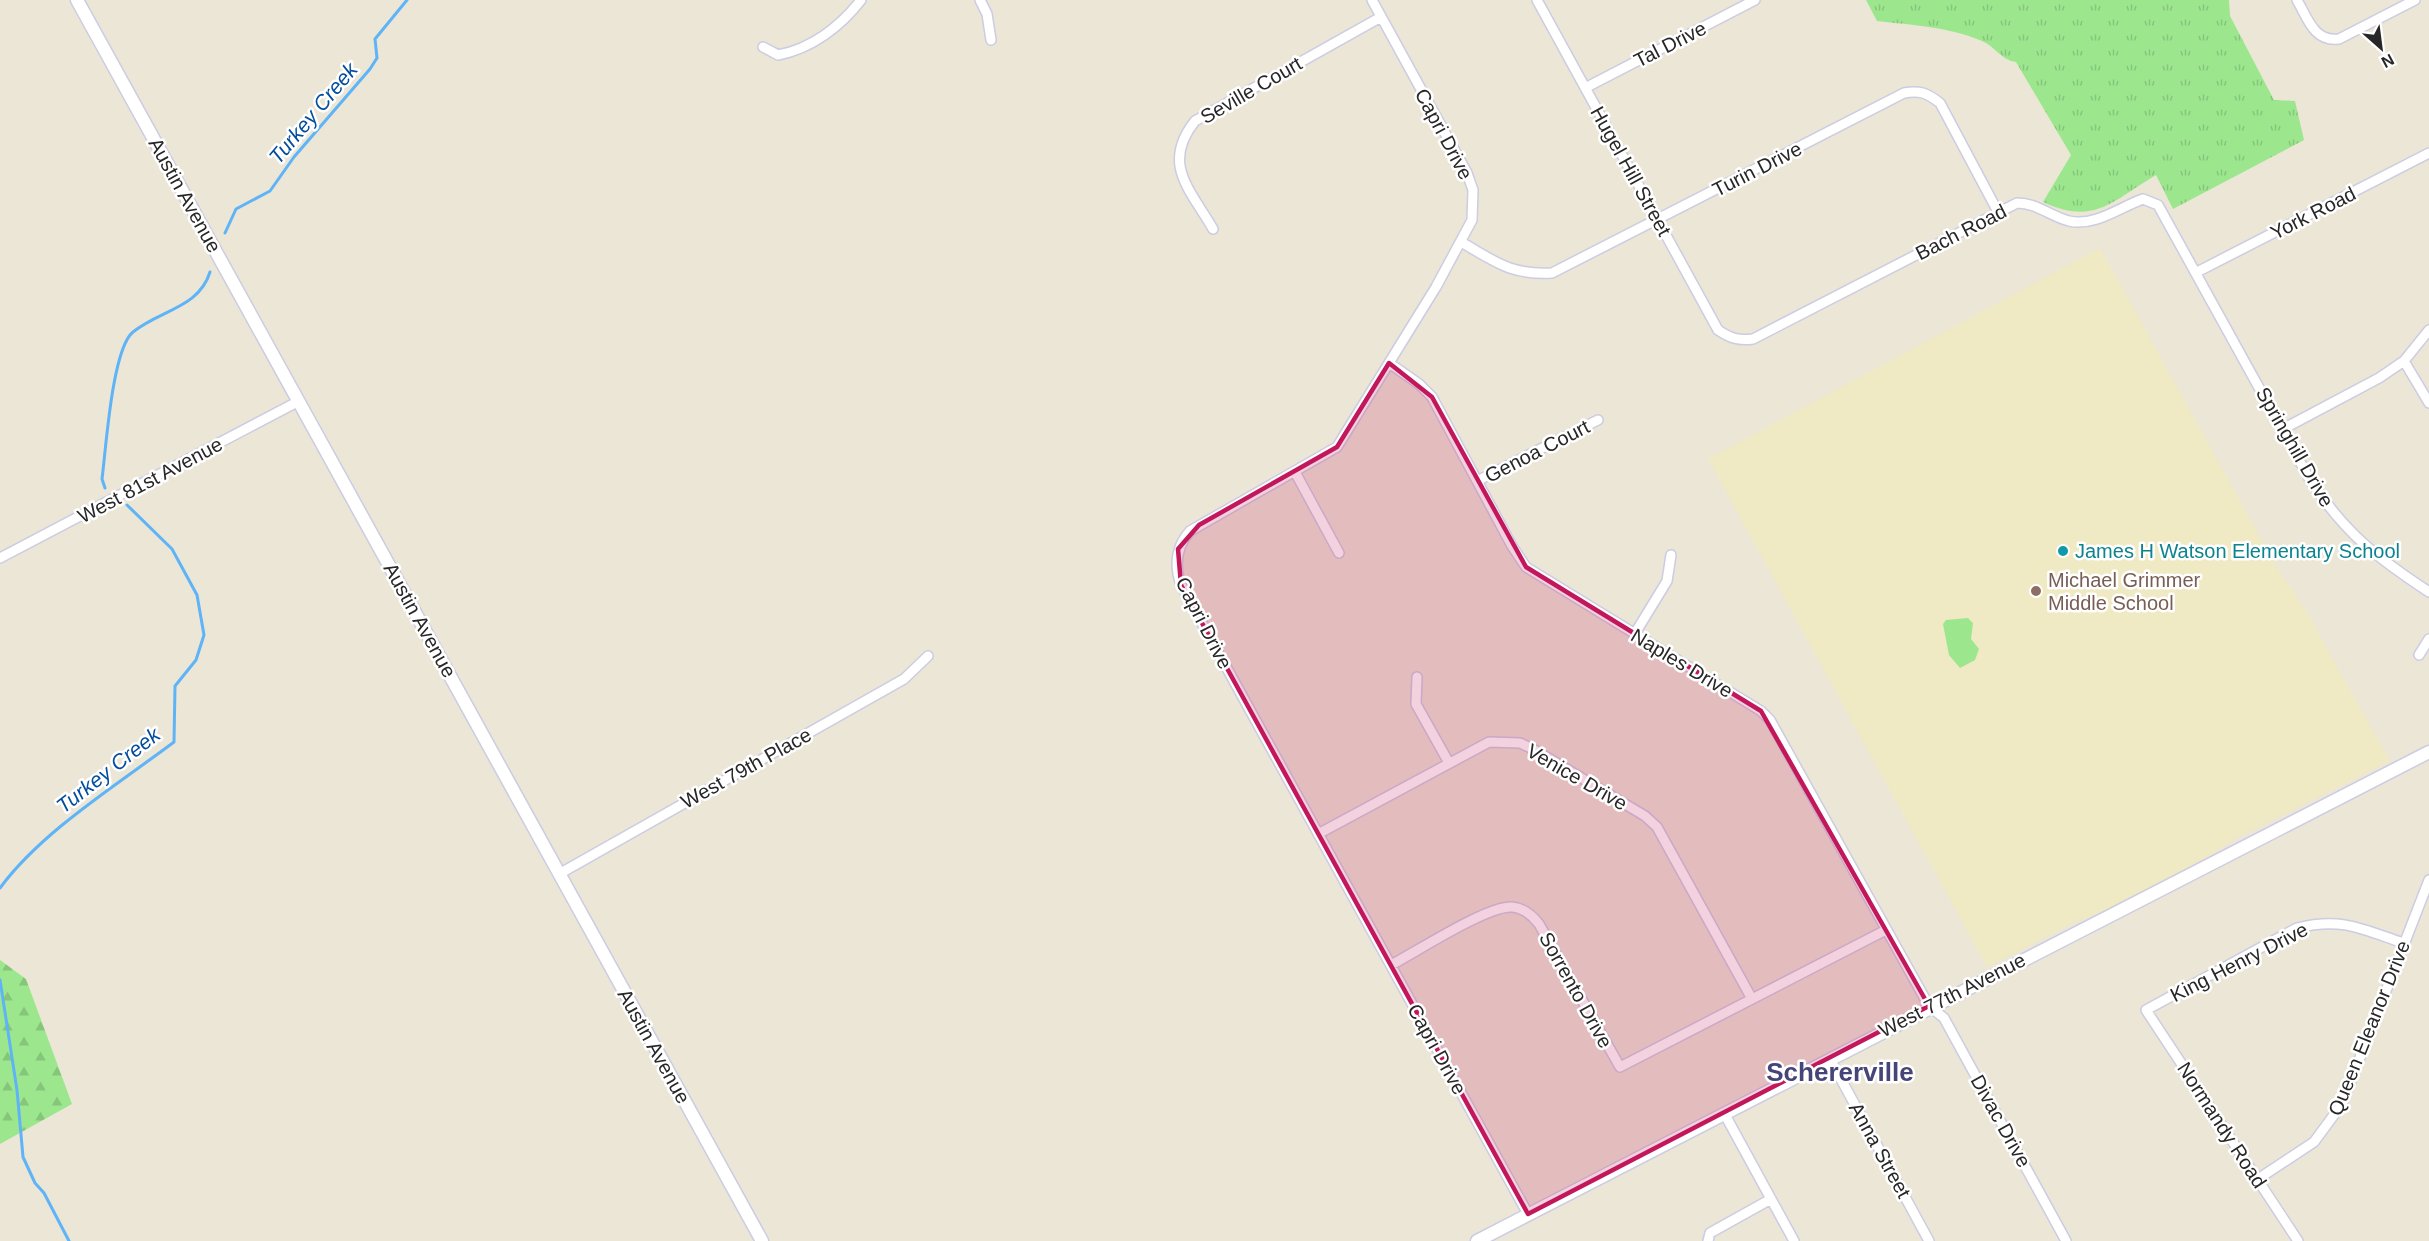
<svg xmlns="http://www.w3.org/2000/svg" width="2429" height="1241" font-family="Helvetica,sans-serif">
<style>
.education{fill:#efe9c4}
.grass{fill:url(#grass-tufts)}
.forest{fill:url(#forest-firs)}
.park{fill:#9ce78e}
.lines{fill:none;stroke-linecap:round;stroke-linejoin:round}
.stream{stroke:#5fb3f7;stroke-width:3}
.street-casing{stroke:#cccce2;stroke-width:12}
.secondary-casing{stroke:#cccce2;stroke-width:15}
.street{stroke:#fff;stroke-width:9}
.secondary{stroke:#fff;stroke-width:12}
.marked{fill:#c2185b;fill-opacity:0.2;stroke:#c2185b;stroke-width:4.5;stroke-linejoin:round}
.culture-dot{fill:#0f9aa8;stroke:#fff;stroke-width:2}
.education-dot{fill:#8d6e63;stroke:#fff;stroke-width:2}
.labels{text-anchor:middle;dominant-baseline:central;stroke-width:5;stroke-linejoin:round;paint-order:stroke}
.street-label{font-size:20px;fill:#272727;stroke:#fff}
.culture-label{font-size:20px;fill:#0d838f;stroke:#fff;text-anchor:start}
.education-label{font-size:20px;fill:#785e54;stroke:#fff;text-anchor:start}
.water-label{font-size:21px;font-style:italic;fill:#034d9f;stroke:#fff}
.district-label{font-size:26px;font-weight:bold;fill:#45457a;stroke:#fff}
</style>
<defs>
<pattern id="grass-tufts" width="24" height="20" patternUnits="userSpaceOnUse" patternTransform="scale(1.5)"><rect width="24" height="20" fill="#9ce78e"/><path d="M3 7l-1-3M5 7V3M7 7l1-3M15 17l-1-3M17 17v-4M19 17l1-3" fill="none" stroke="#86c67a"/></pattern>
<pattern id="forest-firs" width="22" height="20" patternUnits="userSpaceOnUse" patternTransform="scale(1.5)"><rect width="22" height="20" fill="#9ce78e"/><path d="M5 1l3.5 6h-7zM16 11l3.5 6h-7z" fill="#86c67a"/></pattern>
</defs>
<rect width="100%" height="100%" fill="#ebe6d6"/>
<!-- education -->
<path class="education" d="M2100 248 2280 573 2305 609 2390 761 2234 839 2188 869 2112 908 2077 921 1987 967 1708 459Z"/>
<!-- grass -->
<path class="grass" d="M1866 0H2229L2230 16 2274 100 2295 101 2304 140 2173 209 2156 175C2112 201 2095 226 2043 202L2071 155 2016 62C2001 60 1996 47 1982 41 1949 27 1912 25 1877 21Z"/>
<!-- forest -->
<path class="forest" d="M0 960 26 979 72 1104 0 1144Z"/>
<!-- park -->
<path class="park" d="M1968 618 1973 623 1971 639 1979 649 1975 660 1960 668 1949 655 1943 624 1946 620Z"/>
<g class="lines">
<!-- stream -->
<path class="stream" d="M225 233 236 209 270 191 294 157 370 69 377 58 375 39 407 0
M105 488 102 479C106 449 112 349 133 332 160 310 199 308 210 272
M0 888C42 831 117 785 174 742L175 686 196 660 204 635 197 595 172 549 127 505
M0 980 17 1090 23 1157 35 1183 44 1193 69 1241"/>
<defs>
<path id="street" d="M980 0 987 14 991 40
M1372 0 1467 173 1473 190 1472 220 1436 287 1337 447 1190 531C1176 547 1174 565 1181 585L1528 1214
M1537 0 1718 330C1730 338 1738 341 1753 339L2017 203C2037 203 2050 216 2069 221 2095 227 2120 207 2143 199L2158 205 2310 480C2346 534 2376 557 2429 592
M2297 0C2308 19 2314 42 2339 39L2415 0
M763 47 778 55C811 49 840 27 861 0
M1585 88 1755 0
M1213 229C1190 189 1161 164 1195 121L1381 17
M1461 242C1496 262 1510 275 1552 273L1904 93C1920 90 1927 93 1940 103L1998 212
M2197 272 2429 153
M2404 361 2429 403
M1389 363 1419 384 1432 397 1512 546 1526 567 1761 711 1770 720 1929 1006 1944 1018 2066 1241
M2283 429 2379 378 2404 361 2429 330
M1295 472 1339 553
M1477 481 1598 420
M0 558 299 401
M1634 635 1667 581 1671 555
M2419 655 2429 639
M1417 677 1416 704 1449 763
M1318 834 1489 742 1520 743 1533 749 1645 816 1657 827 1752 999
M559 874 904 679 928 656
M1391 965C1416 952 1488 905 1512 907 1524 908 1532 915 1539 924L1620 1067 1886 930
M1830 1059 1929 1241
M1724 1113 1794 1241
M2258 1179 2314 1142 2342 1104 2429 880
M1708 1241 1710 1233 1771 1199
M2298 1241 2146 1010 2297 928C2342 917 2362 929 2403 943"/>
<path id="secondary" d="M77 0 762 1241
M1477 1241 2429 752"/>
</defs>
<!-- street casing -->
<use href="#street" class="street-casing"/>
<!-- secondary casing -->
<use href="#secondary" class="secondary-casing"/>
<!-- street -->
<use href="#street" class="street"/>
<!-- secondary -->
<use href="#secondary" class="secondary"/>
</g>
<!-- marked area -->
<path class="marked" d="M1389 363 1432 397 1526 567 1761 711 1929 1006 1528 1214 1181 585 1178 549 1199 525 1337 447Z"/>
<!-- markers -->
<circle class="culture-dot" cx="2063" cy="551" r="6"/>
<circle class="education-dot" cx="2036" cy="591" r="6"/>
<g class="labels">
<!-- street labels -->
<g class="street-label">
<text transform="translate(1670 44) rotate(-27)">Tal Drive</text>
<text transform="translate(1251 90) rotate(-30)">Seville Court</text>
<text transform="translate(1444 134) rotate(62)">Capri Drive</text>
<text transform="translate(1757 169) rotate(-27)">Turin Drive</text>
<text transform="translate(1631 171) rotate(61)">Hugel Hill Street</text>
<text transform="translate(185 195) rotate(61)">Austin Avenue</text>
<text transform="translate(2313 213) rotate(-27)">York Road</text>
<text transform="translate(1961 232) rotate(-27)">Bach Road</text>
<text transform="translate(2295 447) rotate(60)">Springhill Drive</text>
<text transform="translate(1537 451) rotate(-27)">Genoa Court</text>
<text transform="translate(150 480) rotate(-28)">West 81st Avenue</text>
<text transform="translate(420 620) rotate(61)">Austin Avenue</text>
<text transform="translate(1204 623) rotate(63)">Capri Drive</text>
<text transform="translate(1682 663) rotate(31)">Naples Drive</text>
<text transform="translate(746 768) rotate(-29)">West 79th Place</text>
<text transform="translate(1577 777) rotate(30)">Venice Drive</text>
<text transform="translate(2239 962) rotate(-27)">King Henry Drive</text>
<text transform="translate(1576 990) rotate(61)">Sorrento Drive</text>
<text transform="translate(1952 995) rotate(-27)">West 77th Avenue</text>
<text transform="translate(2369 1028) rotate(-68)">Queen Eleanor Drive</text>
<text transform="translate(654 1046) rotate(61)">Austin Avenue</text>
<text transform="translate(1437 1049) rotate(61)">Capri Drive</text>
<text transform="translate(2001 1121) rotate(61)">Divac Drive</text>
<text transform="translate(2222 1125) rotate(57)">Normandy Road</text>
<text transform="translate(1880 1150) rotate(61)">Anna Street</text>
</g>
<!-- culture labels -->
<g class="culture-label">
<text x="2075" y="551">James H Watson Elementary School</text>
</g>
<!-- education labels -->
<g class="education-label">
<text x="2048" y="580">Michael Grimmer<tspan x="2048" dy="23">Middle School</tspan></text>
</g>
<!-- water labels -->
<g class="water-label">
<text transform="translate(313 113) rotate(-50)">Turkey Creek</text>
<text transform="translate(108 770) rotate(-38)">Turkey Creek</text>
</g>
<!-- district labels -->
<g class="district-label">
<text x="1840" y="1072">Schererville</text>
</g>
</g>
<!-- north arrow -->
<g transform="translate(2381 48) rotate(152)" stroke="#ffffff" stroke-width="4.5" paint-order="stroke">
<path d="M0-4.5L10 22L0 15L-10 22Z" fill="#272727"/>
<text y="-9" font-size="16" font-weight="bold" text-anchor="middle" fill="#272727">N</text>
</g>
</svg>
